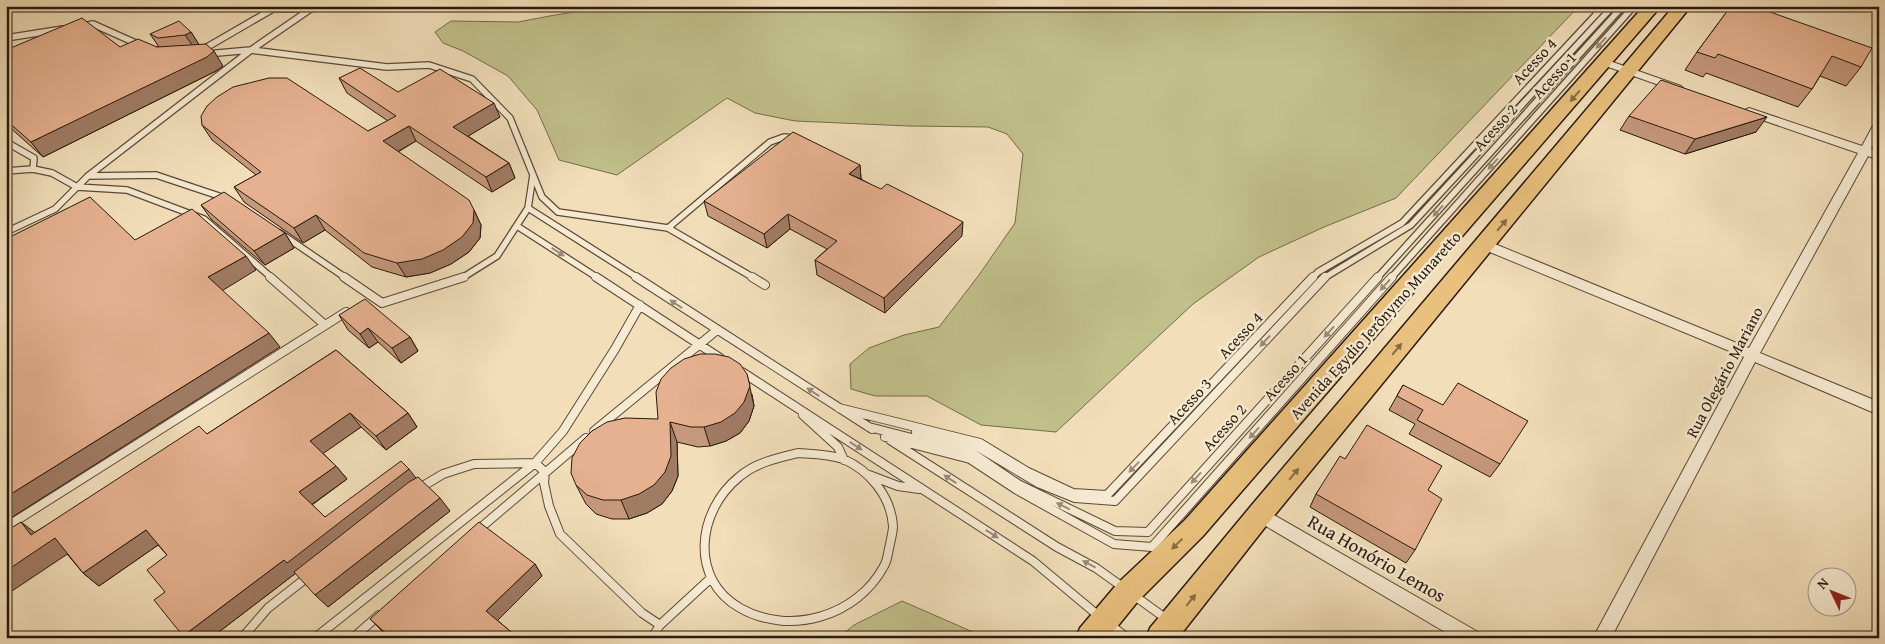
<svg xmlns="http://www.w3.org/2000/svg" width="1885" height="644" font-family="'Gentium Book Plus',serif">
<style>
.green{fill:#c1c08b;stroke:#746c4c}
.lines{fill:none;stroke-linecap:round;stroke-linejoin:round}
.lane-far1-casing{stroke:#5a4a38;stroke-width:8}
.lane-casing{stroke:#5a4a38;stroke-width:10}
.street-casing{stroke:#5a4a38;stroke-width:2}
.primary-casing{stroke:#28190c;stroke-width:3}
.lane-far1{stroke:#f7ead2;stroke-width:5.5}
.lane{stroke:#f7ead2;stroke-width:8}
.street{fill:#f7ead2;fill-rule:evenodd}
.primary{fill:#e9c07d;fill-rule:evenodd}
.wall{fill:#c6987c;stroke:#28190c}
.shaded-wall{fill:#a17c65;stroke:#28190c}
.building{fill:#e6b190;stroke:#28190c}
.oneway{fill:#9a8c79}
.oneway2{fill:#886c44}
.labels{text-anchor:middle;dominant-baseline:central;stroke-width:5;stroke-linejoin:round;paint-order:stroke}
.street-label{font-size:16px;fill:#28190c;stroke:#f7ead2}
.near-street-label{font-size:19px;fill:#28190c;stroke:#f7ead2}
</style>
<rect width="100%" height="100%" fill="#f2dfba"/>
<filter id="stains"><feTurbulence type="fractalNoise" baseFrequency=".004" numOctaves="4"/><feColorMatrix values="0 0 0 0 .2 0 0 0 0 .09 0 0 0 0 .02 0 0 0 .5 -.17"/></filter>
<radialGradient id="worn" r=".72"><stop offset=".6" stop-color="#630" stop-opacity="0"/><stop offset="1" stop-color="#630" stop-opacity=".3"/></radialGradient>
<!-- green -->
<path class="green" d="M615 6H1579L1396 198 1324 227 1259 257 1193 304 1056 432 981 425 927 396H875L851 389 850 364 869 348 904 335 939 327 979 275 1015 223 1023 154 1007 134 988 127 909 126 795 121 755 113 727 98 617 175 559 160 537 110 508 76 463 51 443 43 435 32 451 21 518 22 555 15Z
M902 601 982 636 981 638H838L854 625Z"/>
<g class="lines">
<defs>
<path id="lane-far1" d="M274 9H311
M83 26 93 24 140 45
M6 38 63 29
M202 50 278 6
M206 54 251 50 315 6
M6 142 34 158 33 169
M6 171 33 169 52 173 77 187 127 190 204 219 272 278
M88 176 156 175 225 198
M528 208 638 278
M517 226 598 278
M668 228 770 142 784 137 795 138
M6 232 55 209 88 176 251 50 387 67 429 65 472 79 510 118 542 197 558 212 668 228 754 278
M280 233 346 278
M462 278 497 256 528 208 533 175
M1312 278 1318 272 1402 223 1604 6
M1324 278 1411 225 1613 6
M1377 278 1623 6
M1391 278 1634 6"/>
<path id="lane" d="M270 277 325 325
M344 277 382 303 464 277
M596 277 720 358
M636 277 872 429
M752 277 765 285
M742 372 1033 561 1100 617
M839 408 980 443 1026 471 1073 493 1107 495 1313 277
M803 415 838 447 844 460
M869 427 974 454 1018 484 1115 531 1148 532 1378 277
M594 431 717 330
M916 432 978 447 1038 483 1075 498 1115 501 1325 277
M885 437 970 459 1017 490 1114 544 1152 547 1392 277
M890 440 1057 547 1096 568 1124 588
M798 453C813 454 829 454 843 459 869 470 891 496 893 526 893 532 891 538 890 544 888 551 888 560 884 566 857 617 789 636 740 608 689 579 697 511 739 477 755 463 777 458 798 453Z
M869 475 898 486 919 489
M418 489 443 474 474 464 535 463 545 472 544 483 549 506 560 534 642 613 660 625 652 638
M6 527 346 312
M478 530 586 438
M1132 594 1168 620
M1108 623 1127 638
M660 625 711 578
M242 638 268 608 310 575
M315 638 535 463 563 431 615 349 640 305
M353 638 379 615"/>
<path id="street" d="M1604 59 1681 86 1683 88 1681 90H1673L1600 64 1599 62 1600 60Z
M1749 108 1862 146 1875 122 1879 121V136L1871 149 1879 152V160L1868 156 1760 353 1879 402V415L1755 362 1611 638H1593L1744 357 1480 248 1479 245 1480 242H1490L1749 348 1858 153 1745 114 1743 112 1745 110Z
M1260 507 1478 632 1481 638H1455L1254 519 1252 514 1254 509Z"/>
<path id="primary" d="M1644 6H1661L1203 536 1138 601 1108 638H1076L1080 628 1118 583 1185 520Z
M1674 6H1691L1269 522 1178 638H1146L1150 628 1251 506Z"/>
</defs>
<!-- lane-far1 casing -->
<use href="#lane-far1" class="lane-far1-casing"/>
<!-- lane casing -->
<use href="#lane" class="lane-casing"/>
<!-- street casing -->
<use href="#street" class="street-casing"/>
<!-- primary casing -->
<use href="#primary" class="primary-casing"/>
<!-- lane-far1 -->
<use href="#lane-far1" class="lane-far1"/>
<!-- lane -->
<use href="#lane" class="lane"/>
<!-- street -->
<use href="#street" class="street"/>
<!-- primary -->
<use href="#primary" class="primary"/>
</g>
<!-- wall -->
<path class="wall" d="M1731 6 1861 67 1846 86 1820 76 1812 89 1798 107 1706 73 1703 77 1685 70 1697 52Z
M191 32 199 45 223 66 216 71 43 157 6 124V50L159 47 150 34Z
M339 78 500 117 468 136 509 163 515 178 492 192 416 141 398 152 474 210 481 225 480 238 469 252 451 264 430 273 406 277 372 267 325 230 303 243 244 202 234 187 256 175 212 140 202 125 368 131 388 121 347 93Z
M1629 116 1756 132 1685 154 1620 130Z
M860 165 861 179 962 236 885 313 817 275 815 260 827 249 790 229 767 248 708 216 704 201Z
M201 205 285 233 294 248 265 265 211 219Z
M339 315 410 337 418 351 401 363 378 342 369 348 348 330Z
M336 350 408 413 417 427 386 450 361 427 323 453 336 466 347 479 312 505 325 517 416 478 450 511 328 607 296 573 211 638H185L165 592 167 555 158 545 99 586 83 573 67 554 35 532 207 434Z
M1403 385 1500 464 1490 477 1409 434 1415 424 1389 410Z
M752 394 754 406 749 421 740 433 726 441 710 446 698 447 677 442 678 476 672 491 662 504 647 513 629 519H612L596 514 586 504 576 485 658 419Z
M1345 459 1428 490 1415 550 1406 563 1310 507 1316 494Z
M535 564 542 576 497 620 516 636 518 638H389L370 619Z"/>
<!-- shaded-wall -->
<path class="shaded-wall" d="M6 6H18L6 11Z
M191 32 200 46 195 49 185 35Z
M214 51 223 66 216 71 43 157 31 142Z
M494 103 500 117 460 141 453 127Z
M1767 117 1756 132 1685 154 1695 139Z
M409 126 416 141 390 156 383 141Z
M509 163 515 178 492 192 486 177Z
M860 165 861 179 849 174Z
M474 210 481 225 480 238 469 252 451 264 430 273 406 277 397 263Z
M788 214 790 229 767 248 764 234Z
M316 215 325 230 303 243 294 228Z
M963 222 962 236 885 313 884 298Z
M285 233 294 248 265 265 254 251Z
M246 256 256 270 220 292 208 277Z
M368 328 378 342 369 348 360 334Z
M269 333 280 347 6 521V497Z
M410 337 418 351 401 363 392 348Z
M747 374 754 406 749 421 740 433 726 441 710 446 704 427Z
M350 413 361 427 321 455 310 441Z
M408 413 417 427 386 450 376 436Z
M670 422 677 442 678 476 672 491 662 504 647 513 629 519 621 500Z
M336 466 347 479 311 505 299 492Z
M409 469 419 482 296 573 211 638H185L183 636 284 560Z
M440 498 450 511 328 607 315 595Z
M21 522 38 535 55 538 72 551 6 595V571L31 535Z
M146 530 161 543 99 586 83 573Z
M535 564 542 576 495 623 486 611Z"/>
<!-- building -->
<path class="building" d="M1731 6H1753L1872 48 1861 67 1832 56 1812 89 1718 54 1715 58 1697 52Z
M82 18 120 47 138 39 157 47 206 44 214 51 207 57 31 142 6 120V50Z
M179 21 191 32 185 35 158 38 150 34Z
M360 68 398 92 440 69 494 103 453 127 509 163 486 177 409 126 383 141 469 200 474 210 473 223 462 237 443 250 422 259 397 263 364 253 316 215 294 228 234 187 261 172 202 125 201 116 207 106 217 97 233 87 269 78H287L368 131 396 116 339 78Z
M1661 80 1767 117 1695 139 1629 116Z
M793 132 860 165 849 174 881 189 887 184 963 222 884 298 815 260 837 241 788 214 764 234 704 201Z
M224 192 285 233 254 251 201 205Z
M90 197 135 240 192 209 246 256 208 277 269 333 6 497V239Z
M365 299 410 337 392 348 368 328 360 334 339 315Z
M336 350 408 413 376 436 350 413 310 441 336 466 299 492 325 517 401 461 409 469 287 563 284 560 183 636 154 600 165 592 147 570 167 555 146 530 83 573 55 538 6 571V531L21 522 31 535 199 426 207 434Z
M700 354H715L729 357 740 364 747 374 750 386 744 402 735 413 721 422 704 427H691L670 422 671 456 665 472 654 485 639 494 621 500H603L587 495 576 485 571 473 572 458 580 443 592 431 607 422 625 418 658 419 656 392 661 379 671 368 684 359Z
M1458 383 1528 421 1500 464 1417 420 1423 410 1397 396 1403 385 1443 405Z
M1367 425 1442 466 1428 490 1442 499 1415 550 1316 494 1340 456 1345 459Z
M418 477 440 498 315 595 294 572 409 482Z
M479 522 535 564 486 611 516 636 514 638H391L370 619Z"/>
<!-- one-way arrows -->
<defs><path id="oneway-solid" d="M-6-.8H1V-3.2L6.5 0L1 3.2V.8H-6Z" transform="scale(1.25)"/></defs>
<g class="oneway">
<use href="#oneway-solid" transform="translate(1601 43) rotate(132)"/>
<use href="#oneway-solid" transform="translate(1493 164) rotate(132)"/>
<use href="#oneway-solid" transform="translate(1438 211) rotate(132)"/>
<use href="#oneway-solid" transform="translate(558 252) rotate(33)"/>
<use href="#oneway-solid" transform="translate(1385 285) rotate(132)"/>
<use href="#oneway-solid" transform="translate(676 304) rotate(-147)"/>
<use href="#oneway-solid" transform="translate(1329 332) rotate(132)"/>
<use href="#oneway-solid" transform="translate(1265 341) rotate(133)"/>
<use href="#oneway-solid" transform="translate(813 392) rotate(-147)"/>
<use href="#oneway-solid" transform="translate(1254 433) rotate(132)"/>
<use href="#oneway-solid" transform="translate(856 446) rotate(33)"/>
<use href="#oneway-solid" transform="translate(1134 467) rotate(134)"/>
<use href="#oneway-solid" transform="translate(1196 478) rotate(132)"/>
<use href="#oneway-solid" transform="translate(950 479) rotate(-147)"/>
<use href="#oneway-solid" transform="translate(1063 506) rotate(-154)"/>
<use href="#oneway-solid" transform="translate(992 534) rotate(33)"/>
<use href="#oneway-solid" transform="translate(1089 564) rotate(-152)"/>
</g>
<g class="oneway2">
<use href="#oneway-solid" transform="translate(1575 96) rotate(131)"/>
<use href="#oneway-solid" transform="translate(1502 225) rotate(-50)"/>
<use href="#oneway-solid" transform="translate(1397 349) rotate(-50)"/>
<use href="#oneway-solid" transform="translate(1294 474) rotate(-50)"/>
<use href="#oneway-solid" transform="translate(1177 544) rotate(136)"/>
<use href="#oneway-solid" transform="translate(1191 600) rotate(-51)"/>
</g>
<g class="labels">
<!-- street labels -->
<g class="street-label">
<text transform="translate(1534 61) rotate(-47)">Acesso 4</text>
<text transform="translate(1554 75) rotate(-48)">Acesso 1</text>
<text transform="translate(1495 127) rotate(-48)">Acesso 2</text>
<text transform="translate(1375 325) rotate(-48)">Avenida Egydio Jerônymo Munaretto</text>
<text transform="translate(1240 335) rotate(-47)">Acesso 4</text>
<text transform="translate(1724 372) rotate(-62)">Rua Olegário Mariano</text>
<text transform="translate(1285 377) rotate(-48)">Acesso 1</text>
<text transform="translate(1189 401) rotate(-47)">Acesso 3</text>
<text transform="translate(1224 427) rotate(-48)">Acesso 2</text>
</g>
<!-- near-street labels -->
<g class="near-street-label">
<text transform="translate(1377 558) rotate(30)">Rua Honório Lemos</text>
</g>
</g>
<!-- margin -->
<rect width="1885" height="644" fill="none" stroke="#f2dfba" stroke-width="25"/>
<rect x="8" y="8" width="1870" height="629" fill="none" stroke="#28190c" stroke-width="2.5"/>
<rect x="12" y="12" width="1860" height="619" fill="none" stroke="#28190c"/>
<!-- north arrow -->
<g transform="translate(1832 592) rotate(313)"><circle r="24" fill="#f7ead2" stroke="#a49683"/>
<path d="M0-4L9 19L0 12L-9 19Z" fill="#8f2418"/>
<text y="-8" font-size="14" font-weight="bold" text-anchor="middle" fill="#28190c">N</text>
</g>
<rect width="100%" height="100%" filter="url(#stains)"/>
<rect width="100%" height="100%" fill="url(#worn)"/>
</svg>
